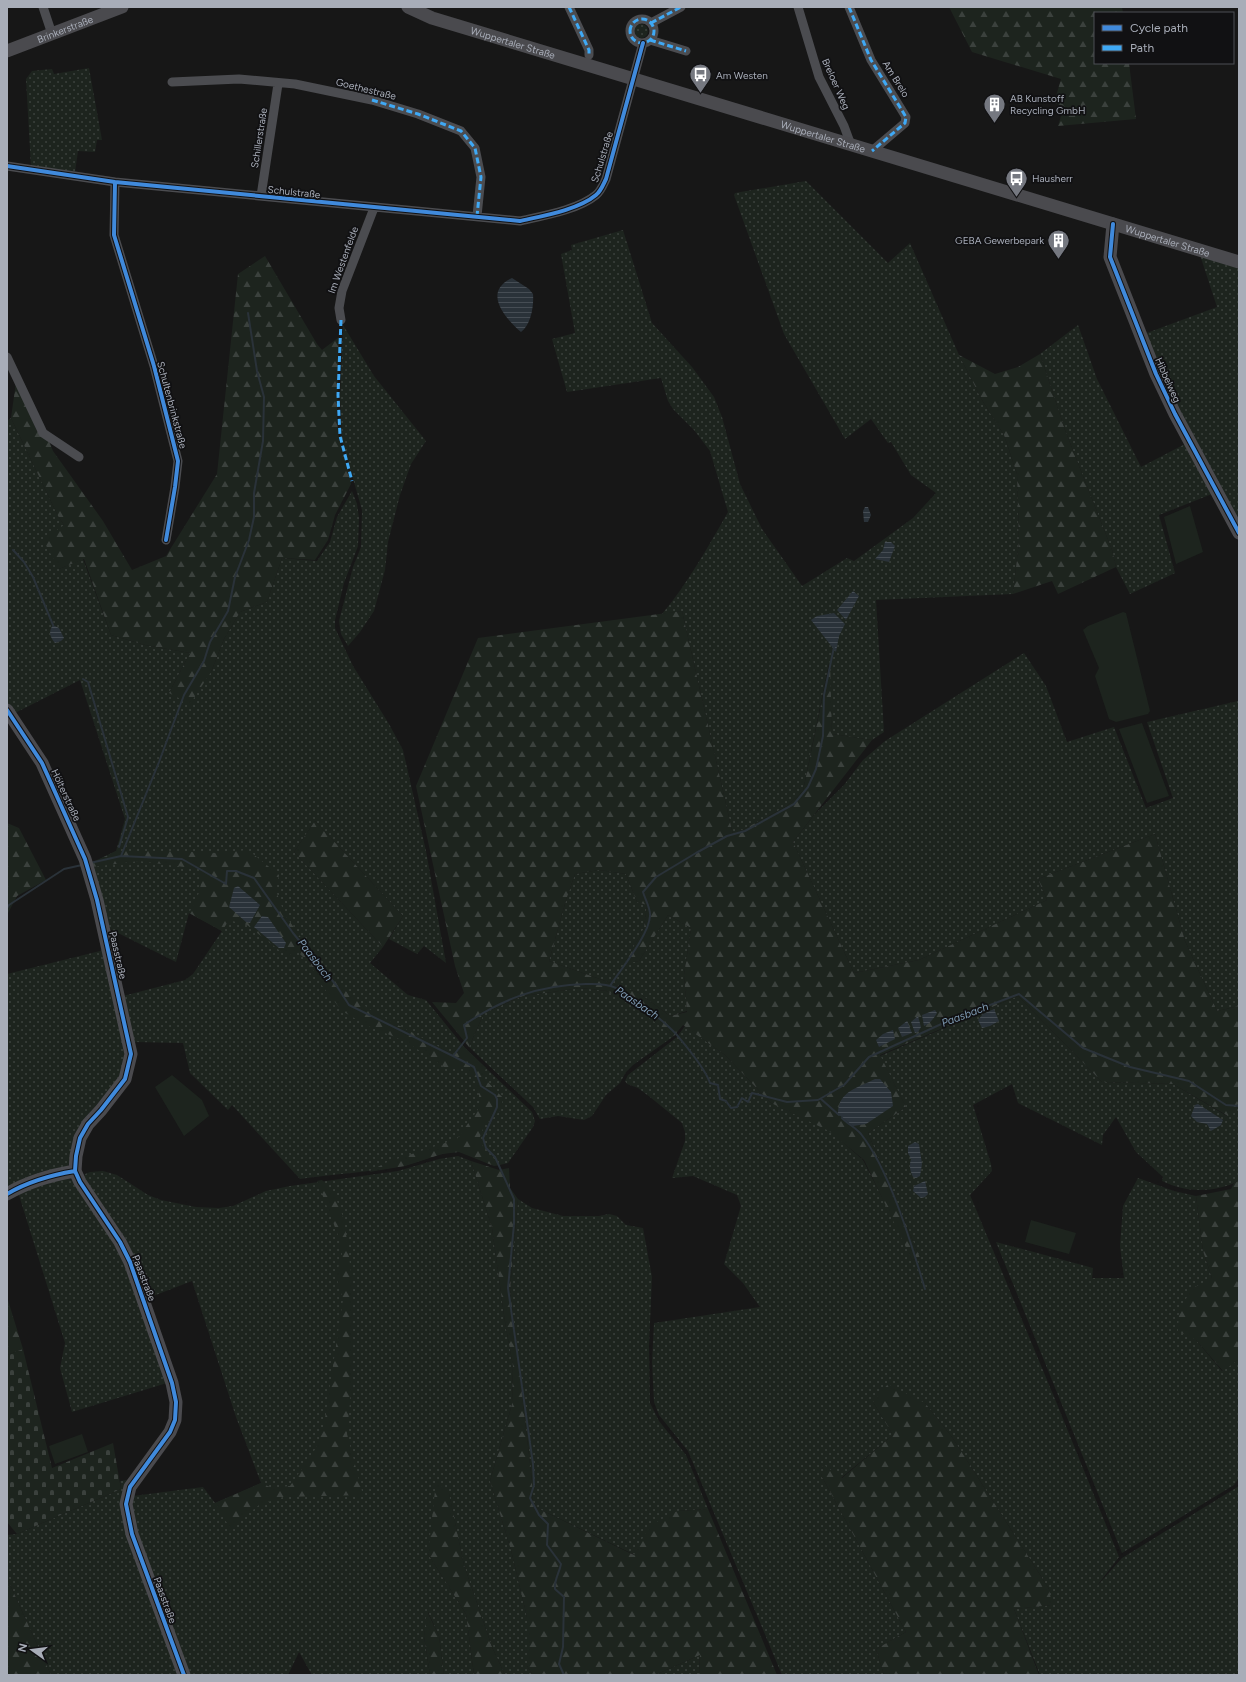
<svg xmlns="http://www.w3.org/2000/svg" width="1246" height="1682" font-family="Figtree,sans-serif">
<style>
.grass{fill:url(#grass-dots)}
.forest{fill:url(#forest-firs);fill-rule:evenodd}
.cemetery{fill:url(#cemetery-stones)}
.garden{fill:#1d241e}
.water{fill:url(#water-rules)}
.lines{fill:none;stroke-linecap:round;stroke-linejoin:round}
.stream{stroke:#2a3239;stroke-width:2}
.street{stroke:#4b4c50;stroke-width:9}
.secondary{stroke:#4a4a4e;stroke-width:13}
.quiet{stroke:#3fa9f5;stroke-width:3;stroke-dasharray:6 3;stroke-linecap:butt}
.cycleway-casing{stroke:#111113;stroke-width:6}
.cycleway{stroke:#408adc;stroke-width:4}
.labels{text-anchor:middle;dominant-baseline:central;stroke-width:3.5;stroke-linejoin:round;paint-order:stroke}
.street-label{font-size:10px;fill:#a8adb8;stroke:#111113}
.poi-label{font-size:10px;fill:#a8adb8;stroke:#111113;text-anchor:start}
.water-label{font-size:11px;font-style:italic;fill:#7f9bb3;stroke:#111113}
</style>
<defs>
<pattern id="grass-dots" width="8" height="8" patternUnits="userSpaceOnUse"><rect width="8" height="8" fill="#1d241e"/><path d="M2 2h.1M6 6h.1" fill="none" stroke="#3b413d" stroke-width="1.8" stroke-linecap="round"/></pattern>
<pattern id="forest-firs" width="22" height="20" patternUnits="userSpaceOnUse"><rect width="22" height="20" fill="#1d241e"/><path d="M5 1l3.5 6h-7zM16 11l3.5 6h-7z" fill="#3b413d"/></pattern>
<pattern id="cemetery-stones" width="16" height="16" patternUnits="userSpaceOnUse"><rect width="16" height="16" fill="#1d241e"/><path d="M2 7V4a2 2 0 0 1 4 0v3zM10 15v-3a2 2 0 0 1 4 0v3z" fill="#3b413d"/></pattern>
<pattern id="water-rules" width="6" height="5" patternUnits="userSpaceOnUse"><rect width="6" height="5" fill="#2a3239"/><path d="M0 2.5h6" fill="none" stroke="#464d54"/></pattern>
</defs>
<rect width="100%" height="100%" fill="#171717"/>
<!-- grass -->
<path class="grass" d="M634 31a7 7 0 1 1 14 0a7 7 0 1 1-14 0Z
M89 68 102 140H97L95 152 78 151 75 172 31 167 26 79 32 71 52 69 54 74Z
M806 181 888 263 910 243 959 355 982 400 1004 435 1017 474 1019 541 1013 594 876 600 884 732 872 740 832 734 829 663 803 791 787 806 733 835 682 611 662 614C688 583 708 547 728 512L710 451 694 430 673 409 668 401 661 378 567 392 552 339 575 333 561 254 572 250 571 245 623 230 652 323 692 367 714 397 722 417 740 484 762 529 802 586 847 558 854 561 913 518 936 493 911 475 891 442 888 443 871 419 845 439 784 334 734 195 735 193Z
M1200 255 1238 267 1239 272V525L1207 467 1144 334 1217 307Z
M343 325 374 376 426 441 411 464 400 495 388 542 385 570 374 611 360 632 348 646 341 634 339 621 353 567 361 547 362 510 342 440 340 398Z
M1078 325 1097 379 1141 467 1185 444 1212 494 1159 515 1175 573 1130 594 1116 567 1112 550 1065 430 1040 354Z
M11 418 58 516 64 525 59 569 83 559 111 635 145 645 190 653 169 693 211 672 224 639 240 612 267 602 282 558 317 561 330 542 337 517 352 491 357 504 359 518 358 546 344 583 335 620V628L353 666 389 724 403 750 426 851 446 963 424 946 417 954 389 939 403 916 315 821 294 852 383 947 370 963 408 995 426 1000 465 1048 532 1112 535 1121 533 1127 508 1163C488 1170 477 1154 459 1152 440 1151 421 1162 403 1166 369 1172 334 1174 300 1179L232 1105 228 1110 190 1073 183 1043 134 1042 123 996 185 980 193 974 222 931 189 913 176 962 106 927 91 863 116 851 125 819 80 680 13 714 7 705V421Z
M1024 653 1046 686 1067 742 1114 727 1146 808 1173 798 1147 722 1238 701 1239 1006 1217 1011 1185 941 1155 834 1038 879 1047 900 919 960 854 973 793 842 814 815 844 785 863 760 885 741Z
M599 870 626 874 637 902 647 905 644 928 625 963 639 961 668 915 691 928 684 975 687 1011 670 1016 639 993 549 961 566 900 575 874Z
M104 950 127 1067 67 1167 7 1189V974Z
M581 988 606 991 621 997 674 1036 633 1065 626 1072 620 1083 606 1095 592 1116 584 1120 558 1116 540 1119 533 1107 469 1047 484 1013 523 996Z
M1018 996 1102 1082 1173 1084 1227 1116 1239 1103V1181C1213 1193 1187 1193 1162 1181L1163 1177 1136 1152 1116 1117 1103 1135 1102 1145 1018 1103 1012 1084 973 1105 991 1164 992 1171 970 1195 1057 1404 1119 1557 1096 1587 1122 1558 1239 1486V1675H1040L1014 1609 1051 1605 1049 1589 952 1437 925 1403 873 1402 893 1435 841 1478 821 1464 825 1473 821 1475 906 1632 876 1649 884 1675H782L688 1451 659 1415 654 1402 652 1362 654 1323 760 1307 743 1283 724 1264 741 1206 737 1195 693 1176 672 1178 685 1141V1132L682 1123 650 1097 638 1088 627 1084 625 1081 628 1075 677 1037 685 1026 725 1055 771 1103 829 1130 863 1160 900 1232 912 1260 920 1258 868 1133 906 1107 880 1056Z
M458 1156 471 1161 492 1228 505 1322 513 1366 512 1404 490 1481 511 1550 527 1617V1666L533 1675H505L492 1647 464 1565 449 1494 428 1554 466 1614 474 1675H444L439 1636 428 1612 424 1636 430 1675H312L299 1652 288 1675H188L147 1564 129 1503 133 1496 203 1487 215 1503 261 1483 236 1417 192 1281 148 1298 83 1180 85 1174 90 1172 103 1171 117 1175 148 1195 161 1200 196 1207 219 1208 233 1206 266 1191 290 1186 398 1171 439 1159Z
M66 1178 72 1180 118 1245 167 1383 72 1412 60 1368 65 1343 18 1192Z
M1138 1178 1174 1191 1196 1196 1203 1251 1212 1278 1196 1340 1222 1371 1239 1359V1478L1234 1485 1122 1553 996 1242 1093 1268 1092 1278H1124L1120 1246 1123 1206Z
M518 1199 532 1208 563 1216H599L609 1214 617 1216 626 1225 643 1228 652 1277 649 1346 650 1403 659 1421 686 1455 708 1509 677 1511 635 1555 533 1506 532 1481 510 1290Z
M132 1479 125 1490 180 1675H51L7 1578V1535L17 1534 121 1489 120 1481Z
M700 1655 699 1675H655Z"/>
<!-- forest -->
<path class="forest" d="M949 7H1122L1123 13H1095V63H1129L1136 119 1058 126 1064 106 1054 103 1061 79 972 52Z
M265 256 317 344 322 350 339 337 337 420 339 439 349 472 351 484 335 515 328 540 315 560 282 558 267 602 240 612 224 639 211 672 190 704 169 693 190 653 145 645 111 635 84 559 59 569 43 540 64 525 58 516 11 418 16 382 37 431 48 439 53 451 103 521 132 570 166 556 217 474 238 274Z
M1040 354 1065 430 1112 550 1116 567 1058 594 1052 581 1013 594 1019 541 1017 474 1004 435 982 400 959 355 995 374 1018 367Z
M682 611 733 835 787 806 803 791 830 661 832 734 872 740 793 842 854 973 919 960 1047 900 1038 879 1155 834 1185 941 1217 1011 1239 1006V1103L1228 1116 1173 1084 1102 1082 1018 996 880 1055 906 1107 868 1133 920 1258 912 1260 864 1160 829 1131 771 1103 725 1055 683 1025 674 1036 620 997 606 991 581 988 523 996 484 1013 469 1047 432 1002 456 1003 464 993 455 966 416 786 478 638ZM599 870 626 874 637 902 647 905 644 928 624 964 639 961 668 915 691 928 684 975 687 1012 670 1016 639 993 549 961 566 900 575 874Z
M315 821 403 916 383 947 294 852Z
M7 823 19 828 46 880 17 896 7 915Z
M248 850 279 875 276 891 285 915 326 973 335 977 350 996 377 1014 453 1054 462 1045 486 1068 483 1077 503 1098 501 1110 484 1126 480 1137 484 1150 501 1165 494 1166 459 1152 442 1154 405 1166 369 1172 385 1163 457 1139 479 1108V1092L473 1077 464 1069H447L414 1047 395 1037 368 1026 342 1011 320 983 310 964 296 950 288 957 247 925 229 920 222 931 189 913C198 896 204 888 199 869L139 861 92 867 91 863 116 851H169L217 853Z
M471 1161 499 1170 509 1168 510 1188 518 1199 510 1290 532 1481 533 1506 634 1555 649 1526 677 1511 708 1509 777 1675H699L700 1655 655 1675H533L527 1666V1617L511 1550 490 1481 512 1404 513 1366 505 1322 492 1228Z
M322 1180 334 1194 344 1219 351 1272 353 1327 351 1390 347 1434 363 1495 283 1497 259 1505 230 1528 215 1503 261 1483 272 1488 290 1486 316 1448 324 1425 343 1300 336 1275 342 1254 338 1235 317 1181Z
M1239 1181V1359L1223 1371 1196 1340 1178 1331 1179 1313 1191 1289 1212 1278 1203 1251 1196 1196 1231 1189 1234 1183Z
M7 1297 23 1349 7 1355Z
M888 1384 925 1403 952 1437 1049 1589 1052 1605 1014 1609 1039 1675H884L876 1649 906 1632 821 1475 824 1472 821 1463 842 1478 893 1435 873 1402Z
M436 1482 449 1493 464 1565 492 1647 505 1675H474L466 1614 428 1554Z
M7 1578 51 1675H7Z
M427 1611 439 1636 444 1675H430L424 1636Z"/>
<!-- cemetery -->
<path class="cemetery" d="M23 1349 52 1468 113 1443 121 1489 17 1534 7 1522V1355Z"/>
<!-- garden -->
<path class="garden" d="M1190 506 1203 552 1176 564 1164 517Z
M1123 612 1126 613 1150 711 1148 714 1116 722 1109 719 1095 676 1099 668 1083 630 1088 626Z
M1142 723 1169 796 1147 803 1119 729Z
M172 1075 202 1100 209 1116 184 1136 155 1087Z
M1031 1220 1076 1233 1069 1254 1025 1242Z
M82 1434 88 1452 55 1464 49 1446Z"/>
<!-- water -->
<path class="water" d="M512 278 529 289 533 294C534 306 531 325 521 332 505 318 482 292 512 278Z
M865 507H868L871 515 868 522H864L863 511Z
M885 542H891L895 546 889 562 875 559 883 550Z
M853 591 859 596 846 620 837 610Z
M834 613 845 624 839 636 836 652 811 620 817 616Z
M53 625 59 628 64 638 61 641 55 643C50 637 48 632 53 625Z
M238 886 260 905 250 923 246 922 229 907 234 888Z
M262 916 268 917 286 943 284 948H279L254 927Z
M994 1009 999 1021 990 1026 982 1028 978 1020 983 1014Z
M935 1010 937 1013C934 1018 930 1024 924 1026L922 1015Z
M918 1016 921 1027 918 1032 915 1033 911 1022Z
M907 1021 912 1033 902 1037 898 1028Z
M893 1030 895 1039 879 1047 876 1040 883 1034Z
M875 1079H880L891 1092 893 1106 866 1124 853 1126 838 1114C838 1091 858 1088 875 1079Z
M1198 1104 1223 1120 1221 1125 1211 1131 1207 1124 1197 1122 1191 1116 1195 1105Z
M915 1142 919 1144 922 1164 920 1176 916 1178 913 1177C910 1171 909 1166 911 1159L908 1153V1146Z
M925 1181 928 1194 925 1197 921 1198 913 1191 914 1186Z"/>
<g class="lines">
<!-- stream -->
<path class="stream" d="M13 550 24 562 33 577 53 625
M83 679 88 682 128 817 119 847
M121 856 159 762 184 695 204 661 210 642 228 611 235 577 249 540 254 517V493L263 441 264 397 257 371 248 313
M90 863 121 856 182 859 226 884 227 871H236L254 878 293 933 336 985 349 1005 453 1056 467 1038 464 1025C502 999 539 985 586 984 595 984 606 983 616 988 631 995 664 1021 676 1034 686 1046 705 1068 710 1083L718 1085 720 1099 726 1101 731 1108 737 1107 742 1098 748 1102 752 1093 787 1102 818 1100 844 1085 869 1057 948 1021 1019 994 1083 1048 1130 1067 1189 1081 1226 1105 1239 1106
M7 908 9 905 64 869 82 865
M610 986C621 969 649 935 650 916 651 909 645 899 643 892L656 877 696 853 727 836 745 831 794 804 808 787 816 769 823 736 824 695 834 647
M453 1056 474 1067 481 1086 495 1095 497 1099V1107L483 1138 486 1148 495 1157 514 1199V1224L508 1288 533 1464 534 1485 530 1498 539 1515 548 1524 547 1545 561 1564C559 1574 554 1580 555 1589L564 1597 563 1647 559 1664 564 1675
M821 1099 839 1115
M842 1118C848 1124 856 1128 861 1134 890 1171 911 1243 925 1289"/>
<!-- street -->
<path class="street" d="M43 7 52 34
M569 7 589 50V55
M798 7 819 77 844 126 851 145
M849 7 871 60 906 117 905 123 872 151
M630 31a12 12 0 1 1 24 0a12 12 0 1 1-24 0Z
M651 23 681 7
M650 40 686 51
M172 82 239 79 295 84 372 100 418 114 461 131 475 148 481 177 477 216
M7 166 115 182 520 221C542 216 578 210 596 195 601 191 603 185 606 179L643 43
M115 182 114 235 154 366 178 461 175 487 166 540
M261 196 278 84
M341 320 339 308 342 291 374 208
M7 357 43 433 79 457"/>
<!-- secondary -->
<g class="secondary">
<path id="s1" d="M408 7 432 18 1239 262"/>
<path id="s2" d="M7 51 122 7"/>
<path d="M1113 224 1110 257 1156 374 1175 414 1239 533"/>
<path d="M7 710 42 763 85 859 97 900 131 1054 125 1079 101 1110 88 1124 80 1138 76 1156 75 1171 80 1182 120 1242 130 1262 172 1383 176 1402 175 1420 170 1432 130 1487 126 1504 132 1534 184 1675"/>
<path d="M7 1194C29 1181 51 1175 75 1171"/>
</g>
<!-- quiet -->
<path class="quiet" d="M569 7 589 50V55
M849 7 871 60 906 117 905 123 872 151
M630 31a12 12 0 1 1 24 0a12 12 0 1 1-24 0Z
M651 23 681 7
M650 40 686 51
M372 100 418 114 461 131 475 148 481 177 477 216
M341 320 338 395 340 436 352 481"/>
<defs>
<path id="cycleway" d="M7 166 115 182 520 221C542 216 578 210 596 195 601 191 603 185 606 179L643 43
M115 182 114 235 154 366 178 461 175 487 166 540
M1113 224 1110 257 1156 374 1175 414 1239 533
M7 710 42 763 85 859 97 900 131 1054 125 1079 101 1110 88 1124 80 1138 76 1156 75 1171 80 1182 120 1242 130 1262 172 1383 176 1402 175 1420 170 1432 130 1487 126 1504 132 1534 184 1675
M7 1194C29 1181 51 1175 75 1171"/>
</defs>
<!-- cycleway casing -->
<use href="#cycleway" class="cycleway-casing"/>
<!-- cycleway -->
<use href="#cycleway" class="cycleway"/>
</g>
<!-- icons -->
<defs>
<symbol id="bus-pin" viewBox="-11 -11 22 30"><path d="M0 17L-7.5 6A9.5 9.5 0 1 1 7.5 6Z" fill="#757880" stroke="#111113"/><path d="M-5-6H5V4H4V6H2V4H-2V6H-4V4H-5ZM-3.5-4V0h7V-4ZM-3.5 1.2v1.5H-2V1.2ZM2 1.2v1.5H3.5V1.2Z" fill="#fff"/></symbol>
<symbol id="building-pin" viewBox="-11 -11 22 30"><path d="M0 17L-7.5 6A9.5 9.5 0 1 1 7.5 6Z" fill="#757880" stroke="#111113"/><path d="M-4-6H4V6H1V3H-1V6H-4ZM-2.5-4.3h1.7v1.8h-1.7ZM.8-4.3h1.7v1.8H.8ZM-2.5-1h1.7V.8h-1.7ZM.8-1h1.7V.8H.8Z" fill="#fff"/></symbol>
</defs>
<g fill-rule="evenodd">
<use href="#bus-pin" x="688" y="62" width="25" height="34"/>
<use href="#building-pin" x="982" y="92" width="25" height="34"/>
<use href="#bus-pin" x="1004" y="166" width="25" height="34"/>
<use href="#building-pin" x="1046" y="228" width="25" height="34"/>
</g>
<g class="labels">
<!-- street labels -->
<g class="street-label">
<text stroke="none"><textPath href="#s2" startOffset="62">Brinkerstraße</textPath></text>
<text stroke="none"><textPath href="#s1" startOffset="111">Wuppertaler Straße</textPath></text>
<text transform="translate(896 79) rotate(58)">Am Brelo</text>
<text transform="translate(836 84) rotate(66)">Breloer Weg</text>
<text transform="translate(366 89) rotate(14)">Goethestraße</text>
<text stroke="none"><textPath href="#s1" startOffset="435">Wuppertaler Straße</textPath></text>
<text transform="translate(259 138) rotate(-81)">Schillerstraße</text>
<text transform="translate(602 157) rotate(-73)">Schulstraße</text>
<text transform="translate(294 192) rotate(6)">Schulstraße</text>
<text stroke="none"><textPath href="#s1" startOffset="795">Wuppertaler Straße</textPath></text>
<text transform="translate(343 260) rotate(-70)">Im Westenfelde</text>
<text transform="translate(1168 380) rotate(66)">Hibbelweg</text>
<text transform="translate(172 405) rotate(75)">Schultenbrinkstraße</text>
<text transform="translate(66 795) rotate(65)">Hölterstraße</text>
<text transform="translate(118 955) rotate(77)">Paasstraße</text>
<text transform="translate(144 1278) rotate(69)">Paasstraße</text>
<text transform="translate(165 1600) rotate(70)">Paasstraße</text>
</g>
<!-- poi labels -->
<g class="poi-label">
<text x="716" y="75">Am Westen</text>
<text x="1010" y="98">AB Kunstoff<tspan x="1010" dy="12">Recycling GmbH</tspan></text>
<text x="1032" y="178">Hausherr</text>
<text x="1044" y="240" text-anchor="end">GEBA Gewerbepark</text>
</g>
<!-- water labels -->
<g class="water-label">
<text transform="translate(315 960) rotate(53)">Paasbach</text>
<text transform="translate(637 1003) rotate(34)">Paasbach</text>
<text transform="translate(965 1015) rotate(-21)">Paasbach</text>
</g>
</g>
<!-- border -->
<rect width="1246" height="1682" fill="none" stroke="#a8adb8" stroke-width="16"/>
<!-- legend -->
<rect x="1094" y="12" width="140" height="52" fill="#111113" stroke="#4d4f55"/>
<rect x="1102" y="25" width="20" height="6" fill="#408adc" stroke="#4d4f55"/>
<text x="1130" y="32" font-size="12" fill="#a8adb8">Cycle path</text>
<rect x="1102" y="45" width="20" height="6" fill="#3fa9f5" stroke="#4d4f55"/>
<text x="1130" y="52" font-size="12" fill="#a8adb8">Path</text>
<!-- north arrow -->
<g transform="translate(32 1650) rotate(284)" stroke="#111113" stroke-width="3" paint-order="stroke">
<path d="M0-3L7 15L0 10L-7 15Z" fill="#a8adb8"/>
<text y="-6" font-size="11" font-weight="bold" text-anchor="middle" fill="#a8adb8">N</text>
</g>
</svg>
